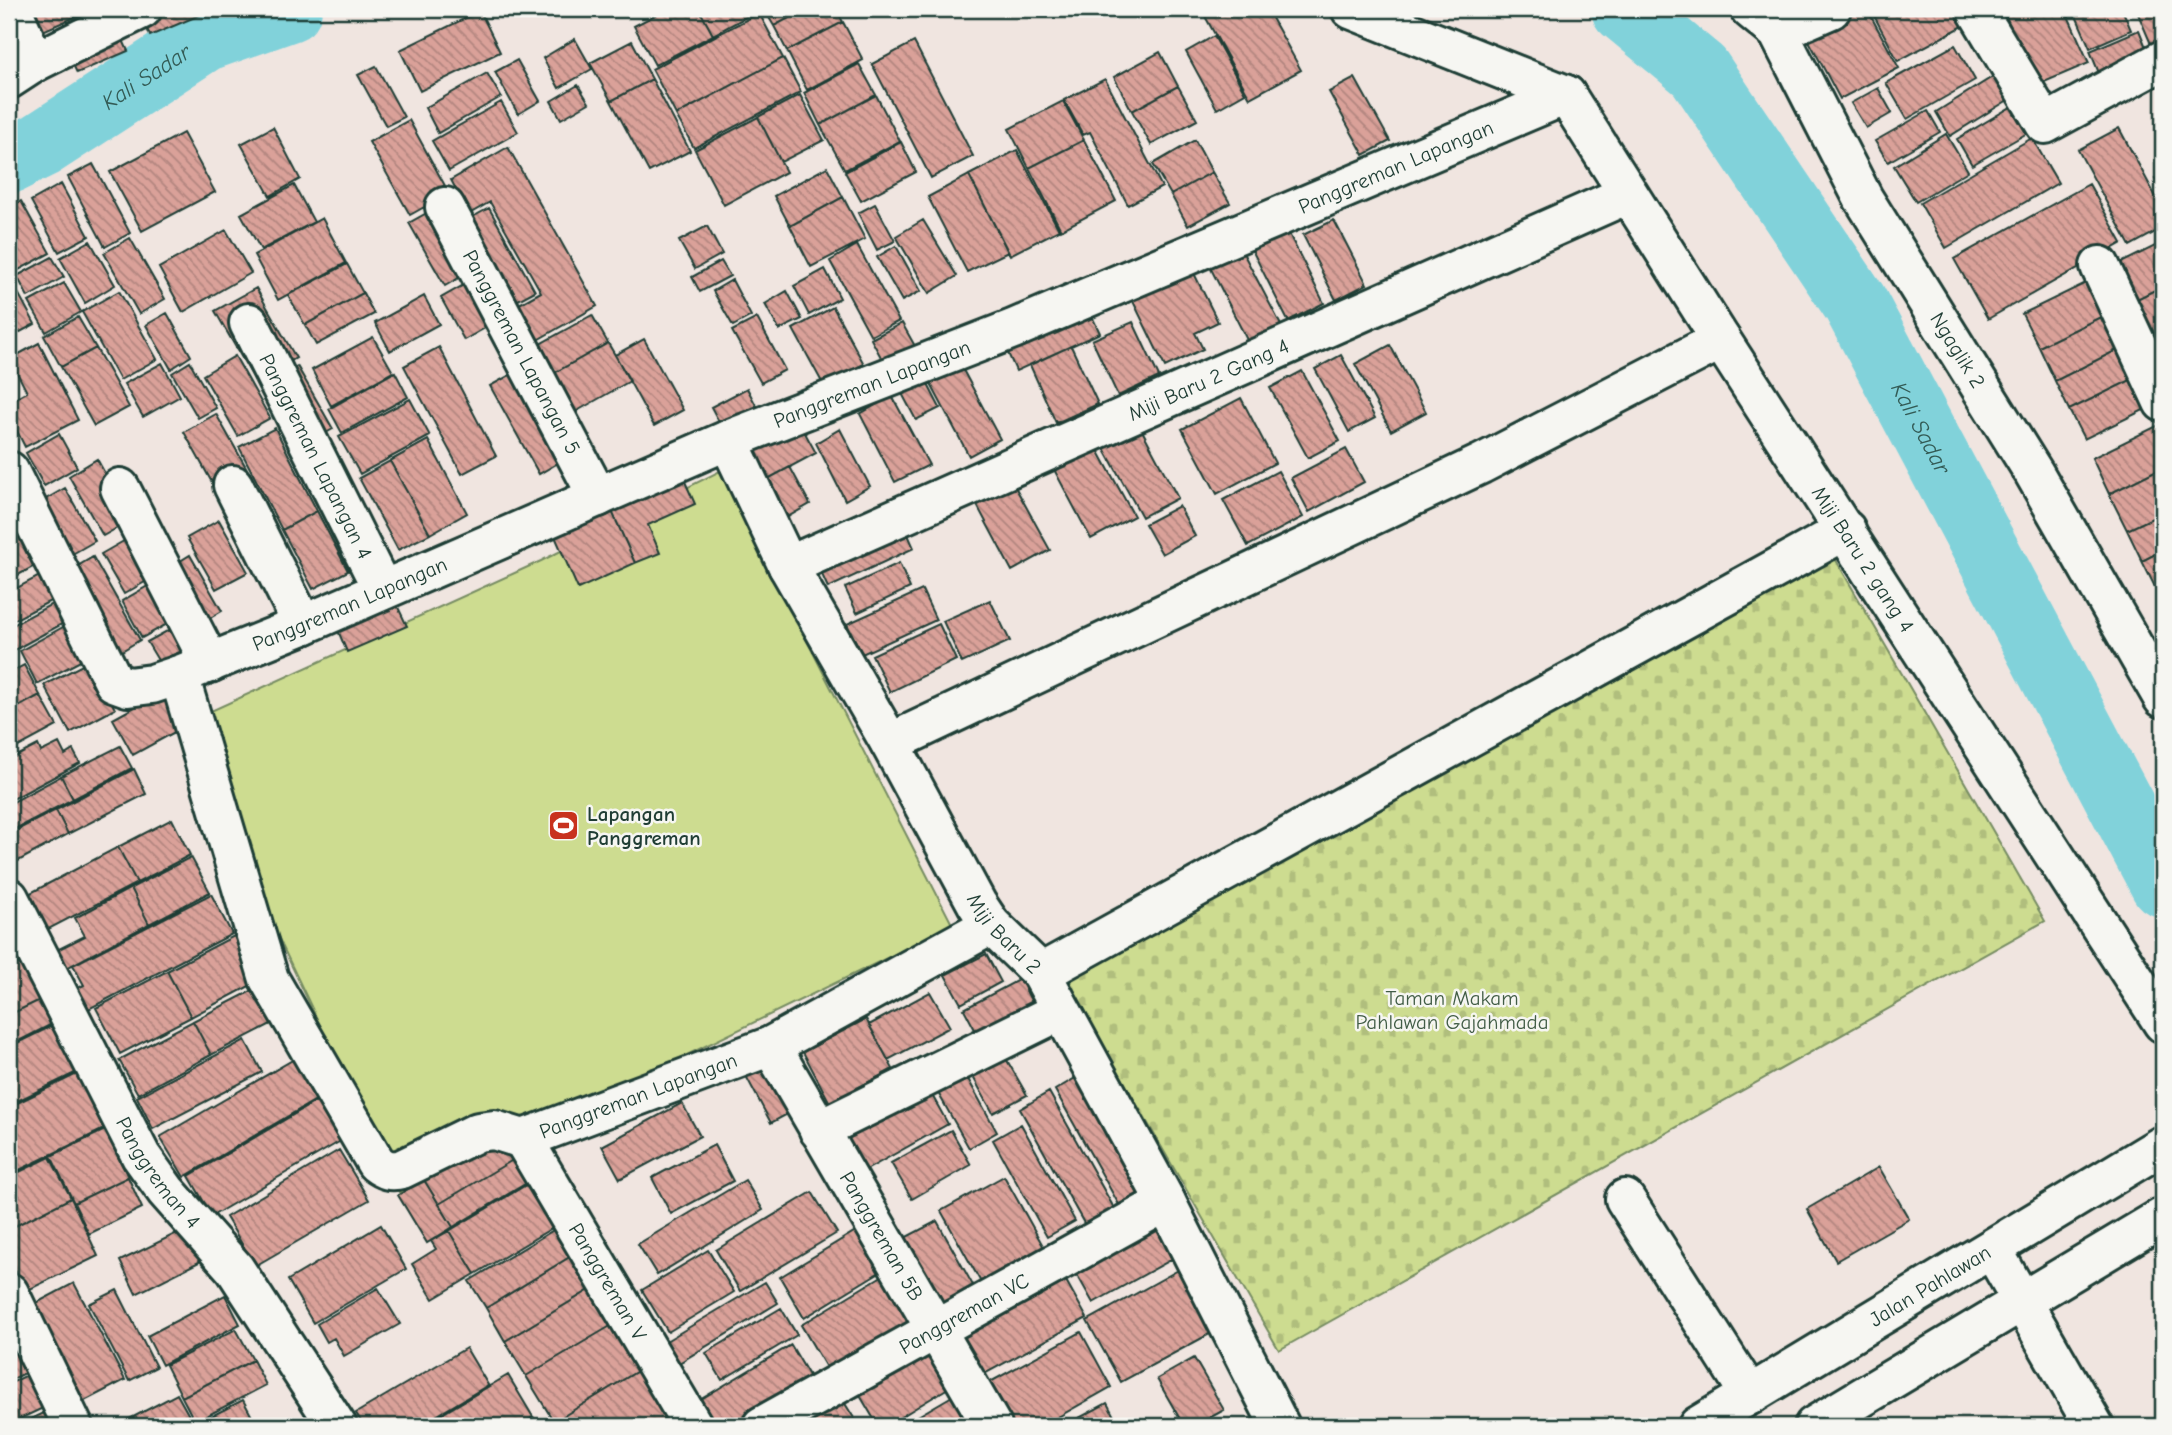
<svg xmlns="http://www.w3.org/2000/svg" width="2172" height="1435" font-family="'Comic Neue',sans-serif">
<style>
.cemetery{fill:url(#cemetery-stones);stroke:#768c62;stroke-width:2}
.green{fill:#cddc90;stroke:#768c62;stroke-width:2}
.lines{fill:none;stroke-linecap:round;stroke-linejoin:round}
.river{stroke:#81d2da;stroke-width:66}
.building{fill:url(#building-back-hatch);stroke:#1f3d34;stroke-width:2}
.minor-casing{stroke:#1f3d34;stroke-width:44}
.major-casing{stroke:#1f3d34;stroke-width:44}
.minor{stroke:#f6f6f2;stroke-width:38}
.major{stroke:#f6f6f2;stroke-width:38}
.labels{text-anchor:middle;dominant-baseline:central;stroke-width:5;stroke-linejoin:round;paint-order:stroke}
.street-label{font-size:21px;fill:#1f3d34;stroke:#f6f6f2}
.poi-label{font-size:21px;font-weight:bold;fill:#1f3d34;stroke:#f6f6f2;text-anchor:start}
.park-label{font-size:21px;fill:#425d46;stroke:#f6f6f2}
.water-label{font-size:23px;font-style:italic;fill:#335b55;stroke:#f6f6f2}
</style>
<defs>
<pattern id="cemetery-stones" width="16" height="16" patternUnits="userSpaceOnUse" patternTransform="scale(1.75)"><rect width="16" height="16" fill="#cddc90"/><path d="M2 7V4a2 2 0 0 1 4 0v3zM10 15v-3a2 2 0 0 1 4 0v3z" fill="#b0be7d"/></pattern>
<pattern id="building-back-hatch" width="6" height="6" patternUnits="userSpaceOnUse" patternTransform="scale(1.75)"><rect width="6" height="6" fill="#daa199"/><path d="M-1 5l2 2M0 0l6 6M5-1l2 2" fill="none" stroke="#b0847e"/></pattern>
</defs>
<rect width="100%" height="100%" fill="#f0e5e0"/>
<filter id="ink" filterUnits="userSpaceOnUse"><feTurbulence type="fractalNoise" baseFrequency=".0143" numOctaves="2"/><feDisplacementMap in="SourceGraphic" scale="14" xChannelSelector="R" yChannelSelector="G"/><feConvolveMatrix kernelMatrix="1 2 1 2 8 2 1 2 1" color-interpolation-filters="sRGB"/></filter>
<g filter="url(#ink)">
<!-- cemetery -->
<path class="cemetery" d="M1833 555 2045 921 1279 1350 1066 982Z"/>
<!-- green -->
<path class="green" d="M720 471 953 926 400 1194 178 726 541 561Z"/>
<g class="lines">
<!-- river -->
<g class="river">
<path id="s1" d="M1624 9 1699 71 1855 303 2163 884"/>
<path id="s2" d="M9 161 41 145 204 39 289 9"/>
</g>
</g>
<!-- building -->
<path class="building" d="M25 9H90L91 10 36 34Z
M159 9H214L150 36 142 16Z
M667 9H699L713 35 655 65 634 26Z
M699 9H758L759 10 713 35Z
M764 9H806L774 26Z
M806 9H836L843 22 787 51 774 26Z
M1201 9H1267L1301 70 1250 98Z
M1860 9H1867L1899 68 1840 99 1807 37Z
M1873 9H1959L1967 24 1898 61 1871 10Z
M2003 9H2065L2089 63 2035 86Z
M2073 9H2122L2131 30 2090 48Z
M2136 9H2162L2163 44 2153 49Z
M480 11 500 52 420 91 400 50Z
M759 13 783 58 676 115 652 69Z
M843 22 863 60 807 90 787 51Z
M118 29 128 51 77 73 67 52Z
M2139 30 2152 62 2103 83 2090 51Z
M1214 36 1245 93 1217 109 1186 52Z
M575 39 592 69 559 88 543 58Z
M632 41 652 79 611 101 590 63Z
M914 42 973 156 931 178 872 64Z
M1955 45 1975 80 1907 119 1886 83Z
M1160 52 1178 86 1132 111 1114 77Z
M783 58 801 92 694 148 676 115Z
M517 60 540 101 518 114 495 72Z
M859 64 876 95 820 125 804 93Z
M376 66 404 117 386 126 358 75Z
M487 73 501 97 438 133 425 108Z
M1994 76 2008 100 1950 136 1936 112Z
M1355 78 1390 141 1364 155 1329 92Z
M652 79 690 151 649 172 611 101Z
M1105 79 1162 187 1128 205 1090 132 1083 135 1064 100Z
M578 85 589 103 561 119 551 101Z
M1178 86 1197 120 1151 145 1132 111Z
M1878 88 1892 113 1866 128 1851 103Z
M800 95 824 140 781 162 758 117Z
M876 95 900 141 845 170 820 125Z
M1063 101 1084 140 1029 168 1009 129Z
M2021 101 2036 128 1972 165 1957 139Z
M501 102 518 132 449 171 432 141Z
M1928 111 1940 132 1888 162 1875 141Z
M758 117 786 172 724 205 695 150Z
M409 120 449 193 410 215 369 142Z
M273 127 300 179 270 196 241 144Z
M2119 128 2163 210V228L2130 246 2078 150Z
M183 133 215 192 142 231 110 172Z
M1946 134 1968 171 1916 202 1894 166Z
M2032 138 2058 183 1946 248 1920 203Z
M1084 140 1116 201 1061 230 1029 168Z
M1195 140 1212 172 1171 195 1153 164Z
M901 142 916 172 861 201 845 172Z
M508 147 597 306 532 343 512 308 541 292 490 202 469 214 451 180Z
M1017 150 1059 230 1010 255 969 175Z
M93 164 130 233 105 247 68 177Z
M827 167 843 197 790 226 774 196Z
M1212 172 1230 203 1188 226 1171 195Z
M2163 174V192L2155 179Z
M969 175 1008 252 967 272 928 197Z
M61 184 89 236 59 252 31 201Z
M2089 184 2122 243 1988 319 1954 259Z
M294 185 314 222 261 250 241 214Z
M843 197 865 239 811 267 790 226Z
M21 201 50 253 17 271 9 256V207Z
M875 204 895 241 877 250 858 213Z
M439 206 474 269 445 286 409 223Z
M489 208 535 291 509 305 462 223Z
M322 218 346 263 278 300 254 255Z
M923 220 957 276 929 293 896 236Z
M1334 220 1367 284 1336 300 1303 235Z
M707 226 722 254 695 269 679 241Z
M1285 226 1324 303 1288 321 1249 244Z
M226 230 251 273 183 312 159 268Z
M130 238 165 299 139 314 104 253Z
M90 241 115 285 85 303 60 258Z
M2163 242V286L2127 304 2109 269Z
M857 245 899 321 871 336 830 261Z
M1239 245 1284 331 1251 348 1207 261Z
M896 246 921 291 902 301 877 257Z
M52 257 64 277 28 297 17 276Z
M721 261 730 276 700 292 692 277Z
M1188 261 1218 322 1195 333 1203 349 1165 367 1128 291Z
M347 264 363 293 305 325 288 295Z
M825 269 840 298 809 315 794 286Z
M9 276 35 324 9 338Z
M476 278 499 320 464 340 441 298Z
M2094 279 2111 312 2039 347 2022 314Z
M732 280 751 316 733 326 713 291Z
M64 283 81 312 46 332 29 302Z
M2163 286V329L2144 338 2127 304Z
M256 288 296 358 255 381 215 311Z
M119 291 157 359 120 380 82 312Z
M787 291 802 319 779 330 765 304Z
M363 293 374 314 316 345 305 325Z
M424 296 439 324 390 351 375 323Z
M1086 304 1100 333 1016 371 1003 342Z
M833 307 864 364 824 386 793 329Z
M2111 312 2127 345 2055 381 2039 347Z
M167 313 191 356 171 369 146 325Z
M592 315 608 343 549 376 533 348Z
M78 317 96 348 61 367 44 336Z
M757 318 785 370 761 383 732 331Z
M1133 322 1159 377 1118 396 1092 340Z
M902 323 920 355 889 372 871 339Z
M2163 329V365L2144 338Z
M373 337 393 372 331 406 312 370Z
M644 339 683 410 654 426 615 355Z
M39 343 78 420 25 447 9 415V402L27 392 10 359Z
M608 343 630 381 570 415 549 376Z
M1390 345 1426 412 1391 431 1355 364Z
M2127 345 2141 375 2069 410 2055 381Z
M1071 346 1098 404 1056 423 1030 365Z
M439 347 496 456 462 474 404 366Z
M96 348 129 407 94 426 61 367Z
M1341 355 1375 418 1349 432 1315 369Z
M235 356 270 418 238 436 203 375Z
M956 357 1000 439 969 456 925 373Z
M190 362 216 408 198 418 172 373Z
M162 363 180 396 143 417 124 384Z
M297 366 333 429 296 450 260 387Z
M521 369 570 456 539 474 490 386Z
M921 371 940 408 916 420 897 384Z
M1302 371 1340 441 1308 458 1270 388Z
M395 372 408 397 342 433 329 409Z
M2141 375 2156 404 2084 439 2069 410Z
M747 388 759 411 724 431 711 407Z
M892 396 929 465 895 482 860 414Z
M1241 398 1275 463 1217 494 1182 429Z
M410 399 430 436 360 474 339 437Z
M216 414 251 476 219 495 184 432Z
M798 420 816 453 764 481 747 448Z
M1137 421 1178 498 1142 517 1100 441Z
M2163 423V467L2109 494 2092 458Z
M275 428 317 511 282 530 239 447Z
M840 429 870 486 845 500 816 443Z
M59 434 77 467 44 486 26 453Z
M1092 439 1134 516 1091 539 1050 462Z
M428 440 467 513 430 534 390 461Z
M1346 449 1364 482 1309 512 1291 478Z
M97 459 131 520 103 536 69 476Z
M390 461 430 534 398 550 359 478Z
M790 467 810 504 784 519 764 481Z
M2163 467V513L2127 530 2109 494Z
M1278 471 1303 517 1248 546 1223 500Z
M1007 472 1050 550 1012 571 970 492Z
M683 477 695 504 648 525 660 553 635 563 611 509Z
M65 488 95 541 62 560 32 507Z
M1179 506 1195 536 1162 554 1145 524Z
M611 509 635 563 578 589 554 534Z
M317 511 348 571 313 589 282 530Z
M2163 513V550L2142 561 2127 530Z
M219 520 248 572 216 589 187 538Z
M902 521 914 548 828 588 816 561Z
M21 528 40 563 9 580V534Z
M136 534 159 574 124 594 101 554Z
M2163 550V593L2159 595 2142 561Z
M190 555 222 611 195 627 164 571Z
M93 557 140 640 110 658 64 574Z
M899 563 910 588 857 613 845 588Z
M47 572 60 596 12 621 9 616V592Z
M158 580 180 617 142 638 122 601Z
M922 590 936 620 862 654 847 624Z
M61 599 71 619 9 653V627Z
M990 600 1010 641 962 663 943 621Z
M395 601 407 626 347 652 336 626Z
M72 622 90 656 37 684 20 651Z
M939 624 956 660 890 692 872 655Z
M178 625 194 655 165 672 147 642Z
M90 661 115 709 70 733 44 685Z
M24 665 40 695 9 712V673Z
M162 692 182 728 133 755 113 719Z
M40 695 57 726 11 751 9 747V712Z
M59 743 65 755 73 750 80 763 9 801V760L38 745 41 752Z
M120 746 132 768 73 799 61 776Z
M134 769 146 794 68 834 56 810Z
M61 776 73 799 9 832V804Z
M56 810 68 834 9 866V834Z
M172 819 190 855 137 883 118 847Z
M118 847 137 883 39 934 21 898Z
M191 857 210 892 149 924 131 888Z
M131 888 149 924 63 970 53 952 85 936 75 918Z
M211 894 232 934 83 1012 72 991 84 985 73 965Z
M9 914 27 952 9 961Z
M234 936 257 982 191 1017 167 971Z
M986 954 1001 982 961 1004 945 975Z
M21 962 40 1000 9 1015V967Z
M167 971 191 1017 120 1054 96 1008Z
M1020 979 1038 1014 982 1043 964 1009Z
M257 988 275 1022 211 1055 193 1021Z
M930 992 950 1027 888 1060 869 1025Z
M40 1000 52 1024 9 1046V1015Z
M866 1019 893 1069 830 1103 803 1052Z
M193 1021 211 1055 138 1094 119 1060Z
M54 1025 77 1072 9 1105V1047Z
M245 1040 262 1072 153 1129 137 1097Z
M1001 1050 1027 1095 993 1113 968 1068Z
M308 1051 331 1091 184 1177 160 1137Z
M769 1063 795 1110 771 1123 746 1076Z
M962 1068 997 1132 969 1148 933 1084Z
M1084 1073 1152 1196 1123 1212 1055 1090Z
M77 1074 104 1129 9 1175V1107Z
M928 1088 948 1124 859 1174 839 1137Z
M1049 1092 1119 1217 1090 1234 1020 1109Z
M327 1095 351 1135 212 1216 189 1176Z
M682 1103 700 1136 620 1179 602 1146Z
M1021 1124 1075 1221 1047 1237 993 1140Z
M105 1130 128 1177 74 1203 51 1156Z
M951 1130 971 1165 912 1199 891 1163Z
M502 1133 516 1158 439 1204 424 1180Z
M714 1145 733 1181 671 1214 652 1178Z
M339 1150 369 1200 255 1266 226 1217Z
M50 1157 71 1198 9 1229V1177Z
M516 1158 530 1181 453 1227 439 1204Z
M1879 1167 1909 1219 1836 1261 1807 1209Z
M1004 1176 1046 1251 983 1286 941 1211Z
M128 1177 142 1208 89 1234 74 1203Z
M424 1180 453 1227 427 1243 398 1195Z
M745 1180 763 1210 657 1275 638 1244Z
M531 1182 557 1225 475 1274 449 1231Z
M812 1192 837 1233 740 1291 716 1250Z
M71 1198 98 1256 26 1291 9 1257V1229Z
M1154 1217 1176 1257 1093 1303 1071 1264Z
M937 1221 975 1289 935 1311 897 1242Z
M381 1225 406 1269 313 1323 288 1280Z
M562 1225 578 1252 486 1308 469 1281Z
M185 1229 201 1261 136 1294 120 1261Z
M859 1229 883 1270 804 1318 780 1277Z
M449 1231 475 1274 433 1299 412 1264 436 1249 431 1241Z
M708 1250 734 1292 668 1332 642 1290Z
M578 1252 598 1285 505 1341 486 1308Z
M1182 1268 1217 1330 1121 1382 1087 1321Z
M1060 1270 1087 1318 977 1378 950 1330Z
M890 1271 923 1324 833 1379 801 1325Z
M765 1282 778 1303 674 1366 661 1344Z
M74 1283 125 1380 75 1406 25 1309Z
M598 1285 619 1321 526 1376 505 1341Z
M378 1288 400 1324 344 1356 334 1338 327 1342 317 1324Z
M117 1290 156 1367 129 1381 89 1304Z
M225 1295 240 1324 162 1365 147 1336Z
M781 1308 797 1335 722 1380 706 1353Z
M619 1321 646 1366 554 1422 526 1376Z
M236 1329 253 1360 182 1397 166 1365Z
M1081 1332 1111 1387 1042 1426H1005L983 1386Z
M9 1340 25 1373 9 1381Z
M928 1343 953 1385 886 1426H878L855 1387Z
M791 1345 814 1384 745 1426H707L693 1404Z
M466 1348 488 1385 419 1426H364L356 1413Z
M1194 1358 1224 1410 1195 1426H1184L1157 1379Z
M253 1360 266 1385 195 1422 182 1397Z
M646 1366 678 1419 666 1426H557L554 1422Z
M27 1375 43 1408 9 1424V1384Z
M508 1375 533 1417 518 1426H422Z
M959 1392 979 1426H901Z
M177 1394 193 1423 187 1426H116Z
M839 1394 859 1426H785Z
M243 1400 257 1426H192Z
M1107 1403 1119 1426H1064Z
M50 1410 57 1426H17Z
M311 1416 316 1426H293Z
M534 1418 538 1426H520Z"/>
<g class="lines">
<defs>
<g id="minor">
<path d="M12 9 35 62"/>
<path d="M1351 9 1566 95"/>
<path id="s3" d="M1750 9 1778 32 1863 198 2034 473 2163 698"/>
<path d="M1976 9 2045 124 2163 60"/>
<path d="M1778 32 1831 9"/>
<path d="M9 79 35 62 142 9"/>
<path id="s4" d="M1566 95 1721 340 2163 1023"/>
<path id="s5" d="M445 207 598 497"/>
<path d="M2100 266 2163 402"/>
<path id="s6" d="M249 323 382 589"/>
<path id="s7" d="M728 440 788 566 890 743 977 904 991 925 1041 973 1166 1202 1280 1426"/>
<path id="s8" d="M9 471 114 682 128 687 152 684 179 675 303 625 728 440 1013 329 1566 95"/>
<path d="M233 485 303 625"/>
<path d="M120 488 210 663"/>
<path id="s9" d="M788 566 1628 194"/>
<path id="s10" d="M179 675 269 979 376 1163C385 1170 391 1172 402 1169L478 1132 494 1130 523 1139 771 1046 991 925"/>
<path d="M890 743 1481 464 1721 340"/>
<path id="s11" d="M9 898 141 1156 166 1191 235 1269 337 1426"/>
<path d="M1041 973 1846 530"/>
<path id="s12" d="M771 1046 992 1426"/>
<path d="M819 1130 1060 1011"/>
<path id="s13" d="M523 1139 693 1426"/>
<path d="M1625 1199 1750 1395"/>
<path d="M1992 1249 2094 1426"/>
<path d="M9 1293 73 1426"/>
<path id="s14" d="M762 1426 1166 1202"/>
</g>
<g id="major">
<path id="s15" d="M1698 1426 2163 1145"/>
<path d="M1814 1426 2163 1217"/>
</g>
</defs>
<!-- minor casing -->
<use href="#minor" class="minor-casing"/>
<!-- major casing -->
<use href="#major" class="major-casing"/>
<!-- minor -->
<use href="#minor" class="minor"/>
<!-- major -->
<use href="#major" class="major"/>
</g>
</g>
<!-- icons -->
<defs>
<symbol id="stadium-square" viewBox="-11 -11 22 22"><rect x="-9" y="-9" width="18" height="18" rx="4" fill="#c8321e" stroke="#f6f6f2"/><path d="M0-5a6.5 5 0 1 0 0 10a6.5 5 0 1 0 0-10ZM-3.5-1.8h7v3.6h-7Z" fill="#fff"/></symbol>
</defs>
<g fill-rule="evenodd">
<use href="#stadium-square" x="546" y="808" width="35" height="35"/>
</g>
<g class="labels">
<!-- street labels -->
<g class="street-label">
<text stroke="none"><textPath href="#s8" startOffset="1622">Panggreman Lapangan</textPath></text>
<text stroke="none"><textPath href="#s3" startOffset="402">Ngaglik 2</textPath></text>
<text stroke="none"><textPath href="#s5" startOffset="164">Panggreman Lapangan 5</textPath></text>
<text stroke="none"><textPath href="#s9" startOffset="460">Miji Baru 2 Gang 4</textPath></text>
<text stroke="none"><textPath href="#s8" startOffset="1055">Panggreman Lapangan</textPath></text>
<text stroke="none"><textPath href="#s6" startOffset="149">Panggreman Lapangan 4</textPath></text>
<text stroke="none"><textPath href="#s4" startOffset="551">Miji Baru 2 gang 4</textPath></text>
<text stroke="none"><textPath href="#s8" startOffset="488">Panggreman Lapangan</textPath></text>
<text stroke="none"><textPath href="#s7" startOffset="567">Miji Baru 2</textPath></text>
<text stroke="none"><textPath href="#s10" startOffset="812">Panggreman Lapangan</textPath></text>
<text stroke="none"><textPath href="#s11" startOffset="313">Panggreman 4</textPath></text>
<text stroke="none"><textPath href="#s12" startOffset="220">Panggreman 5B</textPath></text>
<text stroke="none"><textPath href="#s13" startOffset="166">Panggreman V</textPath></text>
<text stroke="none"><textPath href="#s15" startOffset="271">Jalan Pahlawan</textPath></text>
<text stroke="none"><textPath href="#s14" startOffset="231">Panggreman VC</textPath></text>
</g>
<!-- poi labels -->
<g class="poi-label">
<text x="587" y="814">Lapangan<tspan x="587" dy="24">Panggreman</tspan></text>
</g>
<!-- park labels -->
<g class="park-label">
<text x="1452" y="998">Taman Makam<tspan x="1452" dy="24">Pahlawan Gajahmada</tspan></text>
</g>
<!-- water labels -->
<g class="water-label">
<text stroke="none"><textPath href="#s2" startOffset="161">Kali Sadar</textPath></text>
<text stroke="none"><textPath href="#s1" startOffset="518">Kali Sadar</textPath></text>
</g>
</g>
<!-- margin -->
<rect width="2172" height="1435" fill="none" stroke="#f6f6f2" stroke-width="35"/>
<rect x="18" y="18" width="2137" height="1400" fill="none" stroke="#1f3d34" stroke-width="2.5" filter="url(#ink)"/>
</svg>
